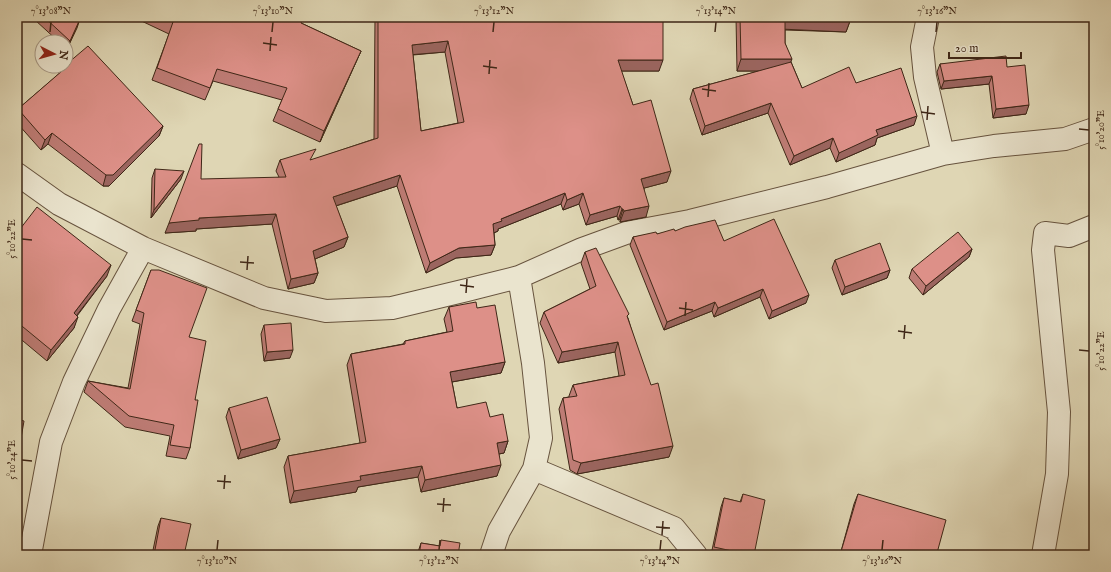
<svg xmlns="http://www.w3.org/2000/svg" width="1111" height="572" font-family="'IM FELL English',serif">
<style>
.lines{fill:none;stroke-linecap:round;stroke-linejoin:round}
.minor-casing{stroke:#67533e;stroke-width:24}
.minor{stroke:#eae4ce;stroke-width:22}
.wall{fill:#be7c75;stroke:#3f2717;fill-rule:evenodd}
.shaded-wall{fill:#9b655f;stroke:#3f2717}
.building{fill:#dd9088;stroke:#3f2717;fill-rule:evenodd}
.ticks{fill:none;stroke:#3f2717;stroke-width:1.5}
.neatline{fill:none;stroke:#3f2717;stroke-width:1.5}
.ticks-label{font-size:10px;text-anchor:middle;fill:#3f2717}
</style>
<rect width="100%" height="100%" fill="#dfd6b4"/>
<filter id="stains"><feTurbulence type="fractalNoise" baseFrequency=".005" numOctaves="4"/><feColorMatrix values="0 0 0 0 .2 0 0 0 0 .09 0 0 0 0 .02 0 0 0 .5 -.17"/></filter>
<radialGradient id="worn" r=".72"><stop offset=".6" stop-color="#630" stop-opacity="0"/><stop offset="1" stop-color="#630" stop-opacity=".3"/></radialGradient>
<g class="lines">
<defs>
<path id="minor" d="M928 17 922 47 925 77 943 154
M17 174 59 204 143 248 264 298 326 311 392 308 467 290 519 277 582 249 626 233 690 221 827 187 943 154 994 146 1065 139 1094 129
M534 469 674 528 696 555
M30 555 51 442 74 382 109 309 143 248
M491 555 499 531 534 469 541 438 533 363 519 277
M1043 555 1057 474 1059 412 1043 250 1045 233 1069 236 1094 226"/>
</defs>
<!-- minor casing -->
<use href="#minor" class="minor-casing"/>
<!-- minor -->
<use href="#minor" class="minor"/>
</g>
<!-- wall -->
<path class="wall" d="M36 17H78L80 19 67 49 66 48V42H59L35 20Z
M133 17H303L301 23 361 51 356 62 320 142 273 121 282 100 213 81 205 100 152 80 169 34Z
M375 17H663L659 71H621L633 105 667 182 644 188 646 217 620 222V219L618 220 617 216 586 225 579 204 563 210 561 204 498 229V231L494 233 495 245 491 255 456 258 426 273 397 186 336 206 348 237 344 247 315 259 318 273 314 283 288 289 272 224 196 229V231L165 233 279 177 276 171 280 160H312L374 139ZM445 52 458 123 421 131 413 55Z
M736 17H850V21L846 32 785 30V43L791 62 802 88 856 83 914 125 877 138 875 145 836 162 830 148 790 165 768 113 702 135 690 99 693 89 759 71H737Z
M68 63 163 126 159 136 109 186H103L48 144 41 150 17 123V112L18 109 67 67Z
M940 64 1007 67 1026 114 993 118 989 84 941 89 937 72Z
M155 169 181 179 151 218 152 178Z
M675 231 724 241 806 303 769 319 760 297 714 317 712 311 664 330 630 245 633 237 657 234Z
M17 233 107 276 77 316 74 328 47 361 17 336Z
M972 249 969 257 923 295 909 278 912 269Z
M585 252 628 318 669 457 577 474 570 470 559 409 563 398 569 397V396L573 385 619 376 615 352 558 363 540 323 544 312 590 289 581 263Z
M835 260 890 270 887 278 842 295 832 268Z
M151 270 189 337 195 400 190 448 186 459 166 456 170 436 125 427 84 392 88 381 128 388 140 324 132 321Z
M449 307 477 308 505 362 501 373 452 382 457 408 490 417 508 441 504 453 499 454 497 476 421 492 418 477 358 487 356 492 290 503 284 467 288 456 360 443 347 365 351 354 403 344 405 341 447 332 444 319Z
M264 325 290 358 264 361 261 334Z
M229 408 280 439 276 448 238 459 226 417Z
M743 494 754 555H711L721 507 724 498 740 502Z
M858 494 937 553 945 555H840L854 504Z
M161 518 184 555H152L158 526Z
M441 540 458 555H417L421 543 439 546Z"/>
<!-- shaded-wall -->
<path class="shaded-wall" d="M785 18 850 21 846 32 780 29Z
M80 19 77 28 67 49 70 41Z
M448 41 445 52 408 55 412 45Z
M361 51 356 62 320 142 324 131Z
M741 59H792L787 71H737Z
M618 60H663L659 71H614Z
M992 76 989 84 941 89 944 81Z
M771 103 768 113 702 135 705 126Z
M1029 105 1026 114 993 118 996 109Z
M917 116 914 125 877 138 875 145 836 162 839 153 876 130Z
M163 126 159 136 109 186H103L106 175Z
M52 133 48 144 41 150 45 140Z
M833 138 830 148 790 165 794 156Z
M184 171 181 179 151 218 154 210Z
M671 171 667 182 637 190 641 179Z
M400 175 397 186 329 208 333 197Z
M565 193 561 204 498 229V231L489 235 493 224 501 219Z
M583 193 579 204 563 210 567 200Z
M620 206 617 216 586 225 590 215Z
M649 206 646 217 620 222 624 211Z
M622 209H623L620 219 618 220Z
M276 214 272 224 196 229V231L165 233 169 223 199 218Z
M348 237 344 247 310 261 313 251Z
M495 245 491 255 456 258 426 273 430 263 459 248Z
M972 249 969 257 923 295 926 286Z
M111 265 107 276 70 324 74 313Z
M890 270 887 278 842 295 845 287Z
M318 273 314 283 288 289 291 279Z
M763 289 760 297 714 317 718 308Z
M809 295 806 303 769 319 772 311Z
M715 302 712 311 664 330 667 322Z
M78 317 74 328 47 361 51 350Z
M618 342 615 352 558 363 562 352Z
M293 350 290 358 264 361 267 352Z
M505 362 501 373 446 383 450 372Z
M280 439 276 448 238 459 241 450Z
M508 441 504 453 493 455 497 443Z
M673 446 669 457 577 474 581 463Z
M501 465 497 476 421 492 425 480Z
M422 466 418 477 358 487 356 492 290 503 294 491 360 476Z"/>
<!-- building -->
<path class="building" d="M44 17H78L80 19 70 41Z
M162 17H303L301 23 361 51 324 131 278 109 287 88 217 69 210 88 157 68 173 22Z
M378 17H663V60H618L633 105 651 100 671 171 641 179 649 206 624 211 623 209H622L620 206 590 215 583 193 567 200 565 193 501 219 502 221 493 224 495 245 459 248 430 263 400 175 333 197 348 237 313 251 318 273 291 279 276 214 199 218V220L169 223 199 144H202L201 179 286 177 280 160 316 149 310 160 378 138ZM448 41 464 122 421 131 412 45Z
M740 17H850V21L785 18V43L792 59H741Z
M88 46 163 126 113 175H106L52 133 45 140 18 109 70 64 68 63Z
M1006 56 1007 67 1025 65 1029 105 996 109 992 76 944 81 940 64Z
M791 62 802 88 849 67 856 83 901 68 917 116 876 130 878 135 839 153 833 138 794 156 771 103 705 126 693 89Z
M155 169 184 171 154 210Z
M37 207 111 265 74 313 78 317 51 350 17 322V323V233Z
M774 219 809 295 772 311 763 289 718 308 715 302 667 322 633 237 656 232 657 234 674 229 675 231 685 227 715 220 724 241Z
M958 232 972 249 926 286 912 269Z
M880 243 890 270 845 287 835 260Z
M596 248 629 314 627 316 651 385 658 383 673 446 581 463 573 460 563 398 577 396 573 385 625 375 618 342 562 352 544 312 596 286 585 252Z
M151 270H159L207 288 189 337 206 341 195 400H198L190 448 170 445 174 425 129 416 88 381 130 389 144 313 136 310Z
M476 302 477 308 495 305 505 362 450 372 457 408 486 402 490 417 503 414 508 441 497 443 501 465 425 480 422 466 360 476 361 480 294 491 288 456 366 442 351 354 405 344V341L453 331 449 307Z
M291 323 293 350 267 352 264 325Z
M267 397 280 439 241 450 229 408Z
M17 419 24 421 17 461Z
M743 494 765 500 754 555H750L714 547 724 498 741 502Z
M858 494 946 520 937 553 945 555H840Z
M161 518 191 524 184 555H154Z
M441 540 460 543 458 555H419L421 543 440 546Z"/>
<!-- ticks -->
<path class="ticks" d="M50 32 51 22M272 32 273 22M493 32 494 22M715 32 716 22M936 32 937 22M263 43 277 45M270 51 271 37M483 66 497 68M489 74 490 60M702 89 716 91M708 97 709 83M921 112 935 114M927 120 928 106M1079 129 1089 130M22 239 32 240M240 262 254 263M247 270 248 256M460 285 474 287M466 293 467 279M679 308 693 310M685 316 686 302M898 331 912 333M904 339 905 325M1079 350 1089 351M22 460 32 461M217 481 231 482M224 489 225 475M437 504 451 505M443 512 444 498M656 527 670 528M662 535 663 521M217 550 218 540M439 550 440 540M660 550 661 540M882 550 883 540"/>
<!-- margin -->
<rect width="1111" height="572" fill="none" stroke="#dfd6b4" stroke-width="44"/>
<!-- north arrow -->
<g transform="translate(54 54) rotate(96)"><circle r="19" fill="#eae4ce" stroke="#a69885"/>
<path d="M0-3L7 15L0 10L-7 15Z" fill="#8f2418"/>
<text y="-6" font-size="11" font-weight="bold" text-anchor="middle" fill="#3f2717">N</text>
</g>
<!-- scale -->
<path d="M949 52v6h72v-6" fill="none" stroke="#3f2717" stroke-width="2"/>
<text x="955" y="52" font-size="12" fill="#3f2717" stroke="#eae4ce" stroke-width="3" paint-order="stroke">20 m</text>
<rect x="22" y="22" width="1067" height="528" class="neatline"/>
<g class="ticks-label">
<text x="51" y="14">7°13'08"N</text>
<text x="273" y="14">7°13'10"N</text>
<text x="494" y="14">7°13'12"N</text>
<text x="716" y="14">7°13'14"N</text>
<text x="937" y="14">7°13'16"N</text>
<text transform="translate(1100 130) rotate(-90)" y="4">5°10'20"E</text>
<text transform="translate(11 239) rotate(-90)" y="4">5°10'22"E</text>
<text transform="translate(1100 351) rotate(-90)" y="4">5°10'22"E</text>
<text transform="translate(11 460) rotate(-90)" y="4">5°10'24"E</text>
<text x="217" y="564">7°13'10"N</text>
<text x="439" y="564">7°13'12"N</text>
<text x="660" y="564">7°13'14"N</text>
<text x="882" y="564">7°13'16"N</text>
</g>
<rect width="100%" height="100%" filter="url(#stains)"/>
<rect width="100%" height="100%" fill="url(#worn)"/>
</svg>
